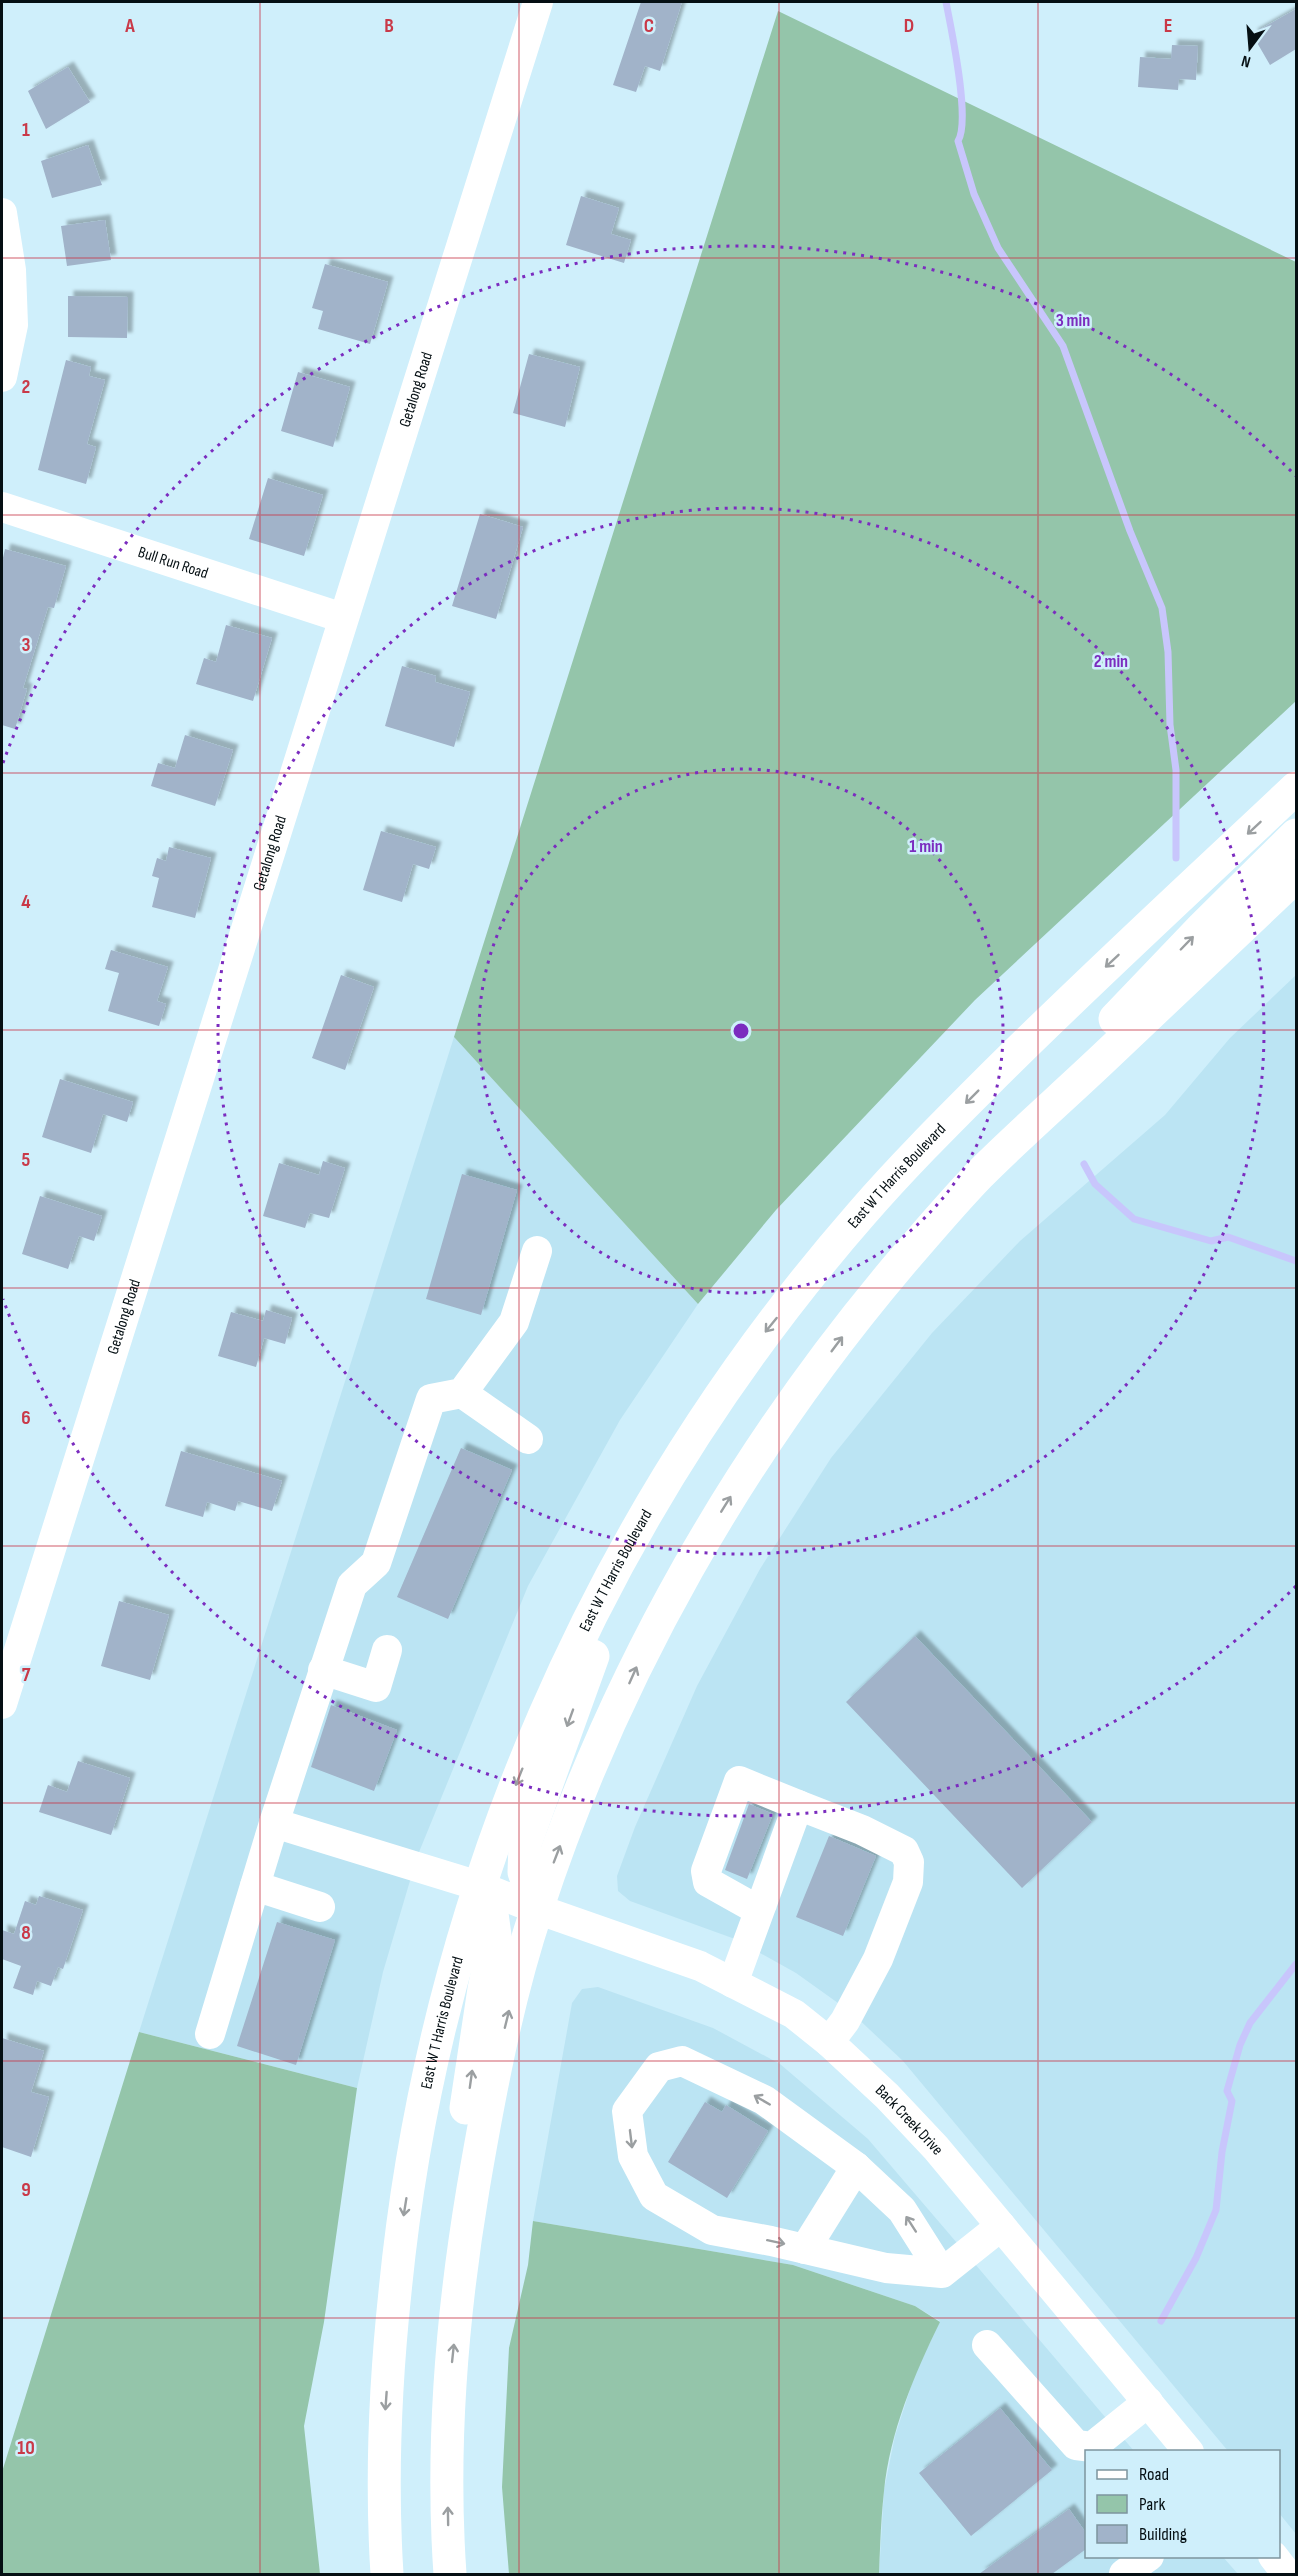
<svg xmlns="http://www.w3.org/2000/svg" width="1298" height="2576" font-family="'Sofia Sans Condensed',sans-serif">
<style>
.built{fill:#bbe4f3}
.green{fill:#94c5aa}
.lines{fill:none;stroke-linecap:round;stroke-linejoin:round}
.stream{stroke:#c8c6fc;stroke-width:7}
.building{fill:#a1b3c9;filter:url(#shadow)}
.minor{stroke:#fff;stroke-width:30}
.major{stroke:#fff;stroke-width:33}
.oneway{stroke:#9b9fa1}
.grid{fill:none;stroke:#c93948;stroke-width:1.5;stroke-opacity:0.55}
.ring{fill:none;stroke:#7b2cbf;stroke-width:3;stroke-dasharray:3 6}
.labels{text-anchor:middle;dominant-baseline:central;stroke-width:5;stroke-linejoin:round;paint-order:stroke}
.street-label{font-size:16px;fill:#050f13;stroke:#cfeffb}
.grid-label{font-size:20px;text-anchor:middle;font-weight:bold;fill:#c93948;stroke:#cfeffb;stroke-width:5;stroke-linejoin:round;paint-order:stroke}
.centre{fill:#7b2cbf;stroke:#cfeffb;stroke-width:3}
.ring-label{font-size:18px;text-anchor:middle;font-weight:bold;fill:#7b2cbf;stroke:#cfeffb;stroke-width:5;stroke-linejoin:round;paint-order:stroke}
</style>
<defs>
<filter id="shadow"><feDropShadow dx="5.5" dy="-5.5" stdDeviation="1.5" flood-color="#0004"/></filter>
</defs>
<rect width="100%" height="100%" fill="#cfeffb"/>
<!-- built -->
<path class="built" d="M1296 975V2534L1279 2513 1278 2452 1228 2451 903 2061 852 2013 796 1973 735 1939 630 1901 618 1891 617 1876 635 1827 697 1686 760 1569 831 1458 932 1333 1020 1241 1165 1115 1230 1038Z
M454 1037 698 1304 620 1420 528 1586 417 1857 383 1972 357 2088 139 2032Z
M598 1987 713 2028 780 2064 868 2139 975 2264 1134 2451 1086 2452V2556L1223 2557 1238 2574H879L884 2490 895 2436 915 2374 940 2321 915 2306 793 2265 533 2221 572 2003 582 1989Z"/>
<!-- green -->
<path class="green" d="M778 11 1296 262V701L975 1000 776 1210 698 1304 454 1037Z
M139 2032 357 2088 324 2322 304 2426 320 2574H2V2472Z
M533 2221 793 2265 915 2306 940 2322C914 2375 890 2432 884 2491 881 2519 880 2547 879 2574H509L502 2487 509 2348 528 2265Z"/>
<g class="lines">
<!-- stream -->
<path class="stream" d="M946 2C951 28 971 120 958 141L974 194 998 248 1063 346 1130 531 1162 608 1168 652 1170 725 1176 770V858
M1084 1164 1095 1184 1134 1219 1211 1241 1228 1237 1296 1261
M1161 2321 1196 2258 1216 2210 1222 2152 1232 2101 1227 2091 1240 2045 1250 2023 1296 1964"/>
</g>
<!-- building -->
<path class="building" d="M641 2H682L660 71 645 66 636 92 613 85Z
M1296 9V49L1270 65 1252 34Z
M1172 45 1198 46 1196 80 1179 79 1178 90 1138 87 1140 57 1171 59Z
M68 67 90 102 46 129 28 91Z
M88 145 102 185 52 198 41 161Z
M581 196 619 208 611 234 631 240 624 263 566 245Z
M105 220 111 260 67 266 61 226Z
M325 264 388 282 370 344 318 329 323 311 312 308Z
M68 296 128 297 127 338 68 337Z
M529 354 580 367 565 427 513 413Z
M66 360 91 367 89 376 105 380 87 444 96 447 86 484 38 470Z
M298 372 350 387 333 447 281 431Z
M268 478 323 495 304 556 249 539Z
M480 514 523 527 496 619 452 606Z
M5 549 66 566 54 608 48 607 23 688 27 689 15 729 2 725V562Z
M226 625 272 638 253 701 196 684 204 658 216 662Z
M402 666 436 676 435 682 470 692 454 747 385 726Z
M185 735 233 750 215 806 151 786 158 763 175 768Z
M381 831 436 847 429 869 413 864 402 902 363 890Z
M169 847 211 858 195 918 152 907 159 878 152 876 157 858 166 861Z
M111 950 168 967 157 1001 166 1004 159 1026 108 1011 119 973 105 969Z
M341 975 374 987 345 1070 312 1058Z
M60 1079 133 1102 127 1122 103 1114 91 1153 42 1137Z
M323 1161 345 1168 329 1218 310 1213 305 1228 263 1216 279 1163 319 1175Z
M462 1174 517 1190 481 1315 426 1299Z
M40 1196 102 1216 94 1241 79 1236 68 1269 22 1254Z
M266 1310 292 1318 285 1344 264 1338 256 1367 218 1356 231 1312 263 1321Z
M461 1448 512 1470 448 1619 397 1597Z
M181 1451 282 1481 272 1511 238 1501 235 1511 207 1502 203 1517 165 1506Z
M119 1601 169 1615 150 1680 101 1666Z
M915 1636 1092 1822 1022 1888 846 1702Z
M331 1705 397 1730 374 1791 311 1767Z
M78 1761 130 1778 111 1835 39 1812 48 1785 67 1792Z
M749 1804 773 1814 747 1879 725 1870Z
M829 1836 876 1856 843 1936 796 1917Z
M39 1896 83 1910 63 1969 58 1967 51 1986 37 1981 33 1995 13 1988 21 1966 2 1959V1930L14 1934 25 1901 36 1905Z
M277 1922 335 1940 296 2065 237 2046Z
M2 2038 44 2051 31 2092 49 2097 31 2157 2 2147Z
M705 2102 722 2112 726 2105 768 2131 727 2198 668 2162Z
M1000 2408 1052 2470 971 2536 919 2473Z
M1069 2509 1086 2533V2549L1052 2574H979Z"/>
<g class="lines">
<!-- minor -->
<g class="minor">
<path d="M2 213 11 270 13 325 2 377"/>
<path id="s1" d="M2 507 343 618"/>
<path id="s2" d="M537 1251 514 1322 462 1393 431 1399 376 1563 352 1585 274 1823 479 1886 537 1909 700 1966 794 2014 829 2042 887 2096 936 2148 1189 2452"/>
<path d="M462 1393 528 1439"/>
<path d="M323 1670 376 1687 387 1650"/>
<path id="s3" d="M2 1704 538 2"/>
<path d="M798 1805 862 1830 904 1851 909 1862 908 1882 878 1959 845 2021 829 2042"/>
<path d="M255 1886 320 1907"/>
<path d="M733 1983 798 1805 739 1781 706 1871 708 1882 749 1905 762 1904"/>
<path d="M210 2034 274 1823"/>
<path d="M805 2249 856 2167"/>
<path d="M942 2273 902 2210 856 2167 764 2100 682 2061 659 2067 627 2111 633 2156 654 2196 712 2230 771 2241 886 2268 942 2273 1001 2226"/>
<path d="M987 2345 1076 2445 1092 2447 1148 2402"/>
<path d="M1273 2556 1287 2574"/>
<path d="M1124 2574 1149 2556"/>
</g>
<!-- major -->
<g class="major">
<path d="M1115 1019 1203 927 1296 835"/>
<path d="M537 1909 524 1872 525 1844 593 1656"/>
<path d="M466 2108 484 1989 495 1936 491 1906 479 1886"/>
<path id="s4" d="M387 2574C381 2480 385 2386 395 2292 434 1893 598 1515 862 1213 901 1168 943 1126 985 1084 1086 983 1192 886 1296 788"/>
<path d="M450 2574C441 2447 452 2315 473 2189 489 2095 507 1999 537 1909 614 1674 740 1453 900 1264 926 1234 951 1204 979 1175 1021 1133 1066 1094 1109 1053 1172 994 1234 934 1296 876"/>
</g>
</g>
<!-- one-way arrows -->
<defs><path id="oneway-shaft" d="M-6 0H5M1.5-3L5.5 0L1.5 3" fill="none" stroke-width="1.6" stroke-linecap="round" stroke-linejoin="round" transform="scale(1.5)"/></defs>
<g class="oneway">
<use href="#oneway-shaft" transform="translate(1254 828) rotate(137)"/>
<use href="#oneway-shaft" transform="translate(1187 943) rotate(-46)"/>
<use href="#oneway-shaft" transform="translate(1112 961) rotate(137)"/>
<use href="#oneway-shaft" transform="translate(972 1097) rotate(135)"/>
<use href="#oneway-shaft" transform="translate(771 1325) rotate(129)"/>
<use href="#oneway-shaft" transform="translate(837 1344) rotate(-53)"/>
<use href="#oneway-shaft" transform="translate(726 1504) rotate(-58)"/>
<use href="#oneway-shaft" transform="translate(633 1675) rotate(-66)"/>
<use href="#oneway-shaft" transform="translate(570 1718) rotate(110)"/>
<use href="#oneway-shaft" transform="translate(519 1777) rotate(112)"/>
<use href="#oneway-shaft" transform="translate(557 1854) rotate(-69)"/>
<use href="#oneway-shaft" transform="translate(507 2019) rotate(-76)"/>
<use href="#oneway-shaft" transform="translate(471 2079) rotate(-82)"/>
<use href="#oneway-shaft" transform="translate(762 2100) rotate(-150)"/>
<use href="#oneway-shaft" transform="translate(631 2139) rotate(83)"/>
<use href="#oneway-shaft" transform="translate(405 2207) rotate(99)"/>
<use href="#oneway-shaft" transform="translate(911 2224) rotate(-123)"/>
<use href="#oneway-shaft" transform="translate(776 2242) rotate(12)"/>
<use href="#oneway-shaft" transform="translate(453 2353) rotate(-84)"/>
<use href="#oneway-shaft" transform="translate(386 2401) rotate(94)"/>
<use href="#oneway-shaft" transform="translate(448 2516) rotate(-91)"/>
</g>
<!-- grid -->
<path class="grid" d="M260 2V2574M519 2V2574M779 2V2574M1038 2V2574M2 258H1296M2 515H1296M2 773H1296M2 1030H1296M2 1288H1296M2 1546H1296M2 1803H1296M2 2061H1296M2 2318H1296"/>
<!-- distance rings -->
<g class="ring">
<circle cx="741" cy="1031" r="262"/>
<circle cx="741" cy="1031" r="523"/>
<path d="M1296 1586A785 785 0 0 1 3 1299M3 763A785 785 0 0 1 1296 476"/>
</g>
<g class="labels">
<!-- street labels -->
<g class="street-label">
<text stroke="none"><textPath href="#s3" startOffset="1378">Getalong Road</textPath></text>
<text stroke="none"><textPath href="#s1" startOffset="180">Bull Run Road</textPath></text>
<text stroke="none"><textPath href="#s3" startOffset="892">Getalong Road</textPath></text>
<text stroke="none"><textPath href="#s4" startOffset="1528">East W T Harris Boulevard</textPath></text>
<text stroke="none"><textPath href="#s3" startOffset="406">Getalong Road</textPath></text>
<text stroke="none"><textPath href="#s4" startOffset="1042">East W T Harris Boulevard</textPath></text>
<text stroke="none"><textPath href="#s4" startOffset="556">East W T Harris Boulevard</textPath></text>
<text stroke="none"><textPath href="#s2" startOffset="1362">Back Creek Drive</textPath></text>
</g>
</g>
<g class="grid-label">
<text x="130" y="32">A</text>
<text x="389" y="32">B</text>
<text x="649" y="32">C</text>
<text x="909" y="32">D</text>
<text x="1168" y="32">E</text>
<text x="26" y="136">1</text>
<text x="26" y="393">2</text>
<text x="26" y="651">3</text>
<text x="26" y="908">4</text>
<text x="26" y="1166">5</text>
<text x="26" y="1424">6</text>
<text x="26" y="1681">7</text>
<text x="26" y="1939">8</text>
<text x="26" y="2196">9</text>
<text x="26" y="2454">10</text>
</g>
<circle cx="741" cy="1031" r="9" class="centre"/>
<g class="ring-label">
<text x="1073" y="326">3 min</text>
<text x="1111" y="667">2 min</text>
<text x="926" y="852">1 min</text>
</g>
<!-- border -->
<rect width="1298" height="2576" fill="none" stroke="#050f13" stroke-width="6"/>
<!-- legend -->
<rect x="1085" y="2450" width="195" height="108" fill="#cfeffb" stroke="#7e959e" stroke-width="1.5"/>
<rect x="1097" y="2470" width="30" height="9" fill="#ffffff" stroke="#7e959e" stroke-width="1.5"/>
<text x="1139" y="2480" font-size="18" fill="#050f13">Road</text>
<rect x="1097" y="2495" width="30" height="18" fill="#94c5aa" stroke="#7e959e" stroke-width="1.5"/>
<text x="1139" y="2510" font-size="18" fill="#050f13">Park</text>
<rect x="1097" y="2525" width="30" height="18" fill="#a1b3c9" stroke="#7e959e" stroke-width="1.5"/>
<text x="1139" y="2540" font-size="18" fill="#050f13">Building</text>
<!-- north arrow -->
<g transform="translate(1250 48) rotate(196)" stroke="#cfeffb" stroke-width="4.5" paint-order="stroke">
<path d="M0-4.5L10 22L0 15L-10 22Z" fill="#050f13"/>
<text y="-9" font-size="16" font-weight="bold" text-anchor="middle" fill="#050f13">N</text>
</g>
</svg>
